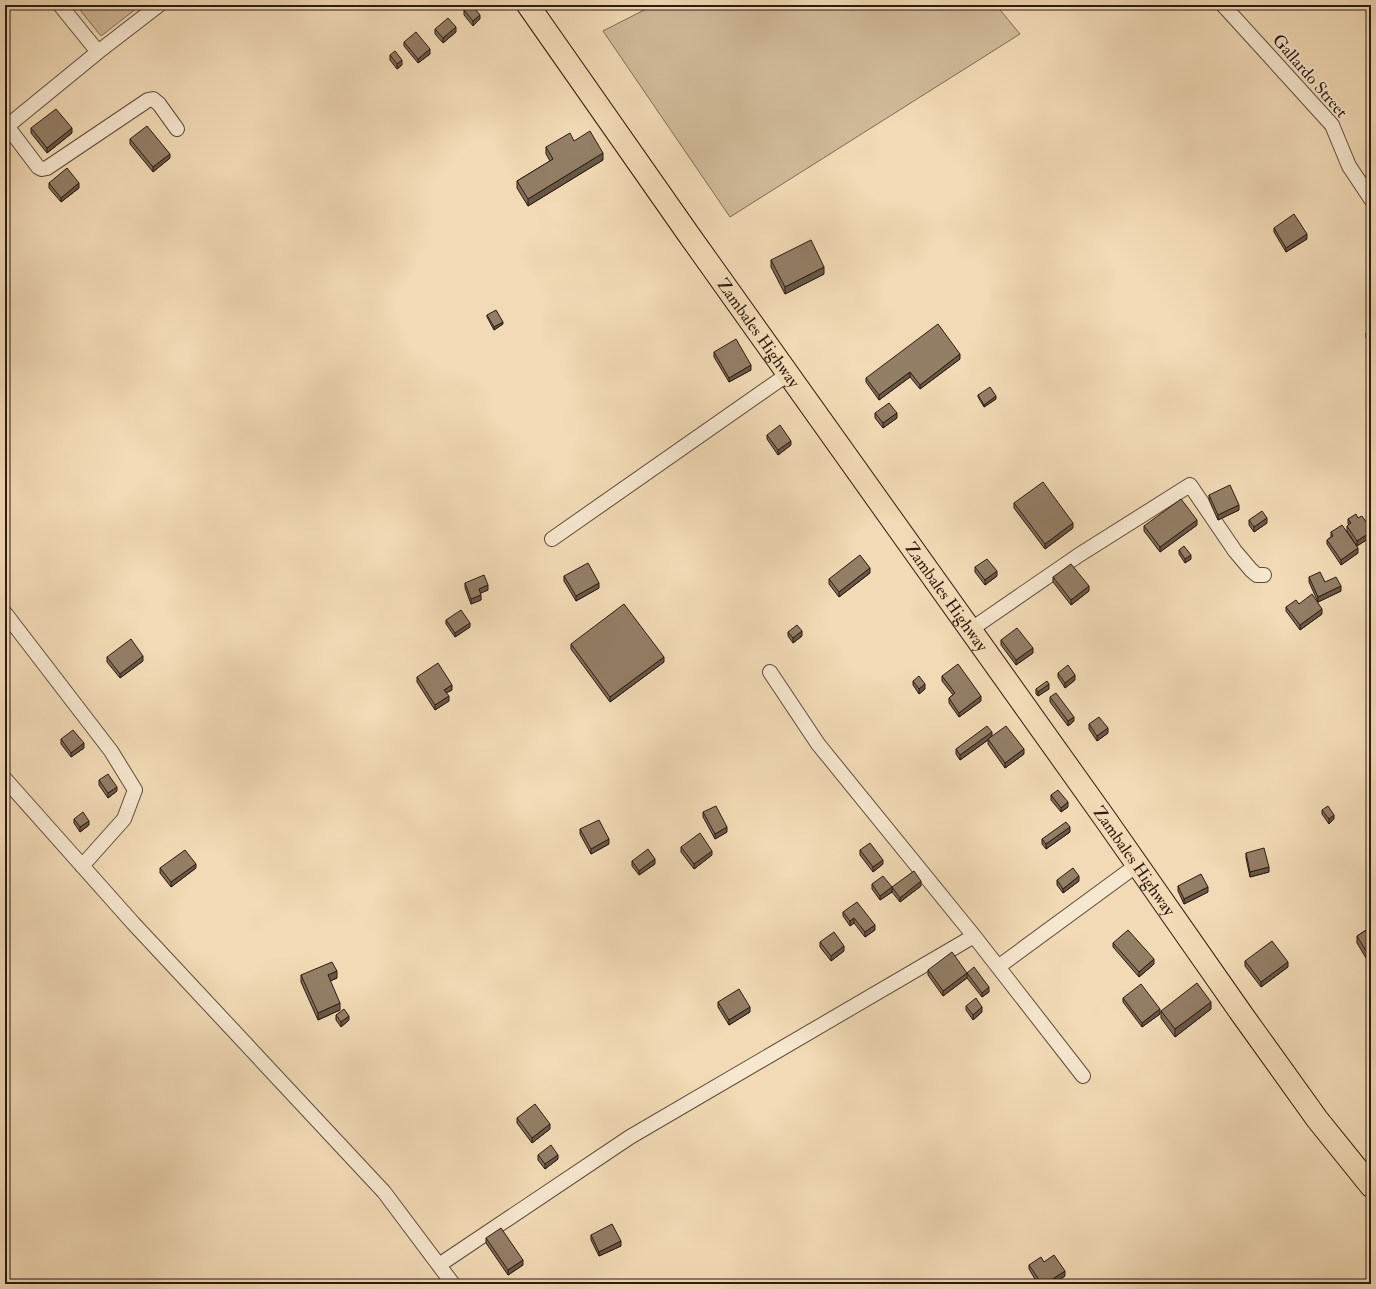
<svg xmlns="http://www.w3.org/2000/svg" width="1376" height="1289" font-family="'IM FELL Double Pica',serif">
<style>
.green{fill:#d0ba99;stroke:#7f6a55}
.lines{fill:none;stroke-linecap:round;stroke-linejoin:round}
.street-casing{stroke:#5f4b3a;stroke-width:16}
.primary-casing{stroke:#2e1b11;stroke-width:24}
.street{stroke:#f6e7cf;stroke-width:14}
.primary{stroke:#f1dab5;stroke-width:22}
.wall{fill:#7e6c58;stroke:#2e1b11}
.shaded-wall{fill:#675847;stroke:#2e1b11}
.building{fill:#937e66;stroke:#2e1b11}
.labels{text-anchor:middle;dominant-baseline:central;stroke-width:3.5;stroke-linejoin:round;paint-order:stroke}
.street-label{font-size:17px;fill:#2e1b11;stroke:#f6e7cf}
</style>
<rect width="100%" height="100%" fill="#f1dab5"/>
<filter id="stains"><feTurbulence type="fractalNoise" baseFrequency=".005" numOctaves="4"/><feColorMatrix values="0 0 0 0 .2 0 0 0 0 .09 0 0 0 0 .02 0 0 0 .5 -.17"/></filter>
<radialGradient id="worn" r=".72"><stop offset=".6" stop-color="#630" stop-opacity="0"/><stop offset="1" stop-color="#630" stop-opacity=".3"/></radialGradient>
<!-- green -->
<path class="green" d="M76 5H141L101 36Z
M654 5H996L1020 34 730 217 603 31Z"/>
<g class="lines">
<defs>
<path id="street" d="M60 5 98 52
M1223 5 1332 125 1349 166 1371 199
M7 126 38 167 42 169 47 168 148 100 153 99 159 104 177 129
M5 128 98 52 159 5
M552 539 788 374
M5 613 111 751 135 790 124 819 82 866
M970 630 1079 555 1190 485 1235 551 1251 570 1257 575H1264
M770 672 818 744 974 936 1083 1076
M5 779 133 923 384 1192 453 1284
M998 967 1137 865
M439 1265 630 1137 974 936"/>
<g id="primary">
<path id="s1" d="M528 5 689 235 1106 820 1241 1013 1317 1119 1371 1186"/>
</g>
</defs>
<!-- street casing -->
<use href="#street" class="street-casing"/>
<!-- primary casing -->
<use href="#primary" class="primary-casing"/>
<!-- street -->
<use href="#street" class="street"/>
<!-- primary -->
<use href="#primary" class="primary"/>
</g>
<!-- wall -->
<path class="wall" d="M464 10 480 19 473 26 464 15Z
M435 29 456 32 443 43 435 34Z
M404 42 430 54 418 63 404 46Z
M390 55 402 65 397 69 390 60Z
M31 128 72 133 47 153 31 133Z
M130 139 170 158 153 172 130 144Z
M574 141 603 160 528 206 517 188V181L550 161 546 154V147Z
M49 183 79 188 61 202 49 188Z
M1274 228 1307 239 1286 252 1274 232Z
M771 260 824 274 785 294 771 267Z
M487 315 503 324 494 330 487 317Z
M1371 330V349L1366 338V333Z
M714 352 751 370 729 382 714 357Z
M960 359 920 389 910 377 879 400 866 382V378Z
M978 395 996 399 984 407 978 397Z
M875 413 897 418 883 428 875 418Z
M767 435 791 445 778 455 767 439Z
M1209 495 1239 510 1218 520 1209 500Z
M1014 503 1073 528 1045 549 1014 508Z
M1358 518 1371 529V537L1357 546 1347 531V526L1349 525 1348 524V519Z
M1249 520 1267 523 1254 532 1249 525Z
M1197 525 1160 552 1144 531V526Z
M1331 532 1358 553 1341 565 1327 544V540L1331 537Z
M1179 550 1191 559 1185 563 1179 554Z
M975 567 997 576 985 585 975 572Z
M870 573 839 597 829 584V579Z
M564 576 599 588 576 601 564 581Z
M1053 577 1089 591 1071 605 1053 582Z
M1309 577 1325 582 1341 591 1318 602 1309 582Z
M465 583 488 590 480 593 481 600 471 604 465 588Z
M1299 604 1322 614 1300 630 1286 611V607Z
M446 620 470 627 455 637 446 624Z
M788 632 802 636 793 643 788 636Z
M1001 640 1033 653 1016 665 1001 645Z
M571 644 664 662 610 702 571 649Z
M107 657 143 661 120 678 107 662Z
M1058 673 1075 680 1065 688 1058 677Z
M942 676 981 701 959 717 949 703V698L953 695 942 681Z
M417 677 452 690 446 693 449 701 435 710 417 682Z
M913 681 925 689 919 694 913 685Z
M1036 689H1049L1038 696 1036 694Z
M1050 697 1074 721 1068 726 1050 702Z
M1089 724 1108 733 1097 741 1089 729Z
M992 736 1024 754 1005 768 988 744V740L960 760 956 754V749Z
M61 739 84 748 71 757 61 744Z
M99 780 117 791 108 798 99 785Z
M1051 795 1068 807 1061 812 1051 800Z
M1322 810 1334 819 1329 824 1322 814Z
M703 812 727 832 715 839 703 817Z
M74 819 89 825 80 832 74 823Z
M580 829 609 844 591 854 580 834Z
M1070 832 1046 849 1042 844V839Z
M681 847 712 855 694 869 681 852Z
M860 850 883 864 873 872 860 855Z
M1246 853 1269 872 1250 877 1246 858Z
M632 861 655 864 639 875 632 866Z
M160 868H196L171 887 160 873Z
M1057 880 1079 881 1063 893 1057 885Z
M872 884 892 892 880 900 872 889Z
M921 886 900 902 892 892V887Z
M1178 886 1208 892 1184 904 1178 891Z
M843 912 875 930 865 937 854 923 850 926 843 916Z
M1371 927V962L1369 963 1357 943V936Z
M820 942 844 951 831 961 820 947Z
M1113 943 1154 964 1139 977 1113 947Z
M1245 961 1288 967 1261 987 1245 966Z
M928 970 967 973 989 992 982 997 967 978 943 996 928 975Z
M301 975 337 978 330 981 340 1010 318 1020 301 982Z
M1123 998 1160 1014 1142 1027 1123 1002Z
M718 1002 750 1012 729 1025 718 1007Z
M966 1006 982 1012 973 1020 966 1010Z
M1211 1009 1175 1037 1161 1018V1011Z
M336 1015 349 1020 341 1027 336 1020Z
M517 1118 550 1129 532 1143 517 1123Z
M538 1155 558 1159 545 1169 538 1160Z
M591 1235 621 1246 599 1256 591 1240Z
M486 1238 523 1265 508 1275 486 1243Z
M1044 1262 1065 1276 1053 1284H1038L1029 1269V1265Z"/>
<!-- shaded-wall -->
<path class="shaded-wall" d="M5 5H8V6L5 8Z
M480 15V19L473 26V21Z
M456 27V32L443 43V38Z
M430 49V54L418 63V59Z
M402 60V65L397 69V64Z
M72 128V133L47 153V148Z
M603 153V160L528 206V199Z
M170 154V158L153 172V167Z
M79 183V188L61 202V198Z
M1307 234V239L1286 252V248Z
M824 267V274L785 294V287Z
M503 322V324L494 330V327Z
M960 354V359L920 389V385Z
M751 365V370L729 382V378Z
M910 372V377L879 400V395Z
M996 396V399L984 407V405Z
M897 413V418L883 428V423Z
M791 441V445L778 455V450Z
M1239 505V510L1218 520V515Z
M1267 518V523L1254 532V527Z
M1197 520V525L1160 552V547Z
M1073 523V528L1045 549V544Z
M1371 532V537L1357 546V541Z
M1358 548V553L1341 565V560Z
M1191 555V559L1185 563V559Z
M870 568V573L839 597V592Z
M997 571V576L985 585V580Z
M599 583V588L576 601V596Z
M488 585V590L479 594V589Z
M1089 586V591L1071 605V600Z
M1341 586V591L1318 602V597Z
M481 595V600L471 604V599Z
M1322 609V614L1300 630V625Z
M470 623V627L455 637V633Z
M802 631V636L793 643V638Z
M1033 648V653L1016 665V660Z
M143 656V661L120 678V674Z
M664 657V662L610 702V697Z
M1075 675V680L1065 688V683Z
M925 684V689L919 694V689Z
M1049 684V689L1038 696V692Z
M452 685V690L444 694V690Z
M449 696V701L435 710V705Z
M981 696V701L959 717V713Z
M1074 717V721L1068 726V721Z
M1108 728V733L1097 741V736Z
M992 732V737L960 760V755Z
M84 743V748L71 757V753Z
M1024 749V754L1005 768V763Z
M117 787V791L108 798V793Z
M1068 802V807L1061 812V808Z
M1334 815V819L1329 824V819Z
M89 821V825L80 832V827Z
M727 827V832L715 839V834Z
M1070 827V832L1046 849V844Z
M609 839V844L591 854V849Z
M712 851V855L694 869V864Z
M655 859V864L639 875V871Z
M883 860V864L873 872V867Z
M196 864V868L171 887V882Z
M1269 867V872L1250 877V872Z
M1079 876V881L1063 893V889Z
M921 881V886L900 902V898Z
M892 887V892L880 900V896Z
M1208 887V892L1184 904V899Z
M854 918V923L850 926V921Z
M875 925V930L865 937V932Z
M844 946V951L831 961V956Z
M1371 955V962L1369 963V956Z
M1154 959V964L1139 977V972Z
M1288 962V967L1261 987V982Z
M337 971V978L328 982V975Z
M967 973V978L943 996V991Z
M989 987V992L982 997V993Z
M1211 1002V1009L1175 1037V1029Z
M340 1003V1010L318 1020V1013Z
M750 1007V1012L729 1025V1020Z
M982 1007V1012L973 1020V1015Z
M1160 1009V1014L1142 1027V1023Z
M349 1016V1020L341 1027V1022Z
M550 1124V1129L532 1143V1138Z
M558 1155V1159L545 1169V1164Z
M621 1241V1246L599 1256V1252Z
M523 1260V1265L508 1275V1270Z
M1065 1271V1276L1053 1284H1045Z"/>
<!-- building -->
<path class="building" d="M470 5H472L480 15 473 21 464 10Z
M448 18 456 27 443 38 435 29Z
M416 32 430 49 418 59 404 42Z
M395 51 402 60 397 64 390 55Z
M56 109 72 128 47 148 31 128Z
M147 126 170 154 153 167 130 139Z
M590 131 603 153 528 199 517 181 553 159 546 147 570 133 574 141Z
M67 168 79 183 61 198 49 183Z
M1294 214 1307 234 1286 248 1274 228Z
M811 240 824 267 785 287 771 260Z
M496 310 503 322 494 327 487 315Z
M938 324 960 354 920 385 910 372 879 395 866 378Z
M1371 330V344L1366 333Z
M736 339 751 365 729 378 714 352Z
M990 387 996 396 984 405 978 395Z
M889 403 897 413 883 423 875 413Z
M780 425 791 441 778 450 767 435Z
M1043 482 1073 523 1045 544 1014 503Z
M1230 485 1239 505 1218 515 1209 495Z
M1181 499 1197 520 1160 547 1144 526Z
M1262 511 1267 518 1254 527 1249 520Z
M1356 514 1358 518 1362 516 1371 529V532L1357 541 1347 526 1351 523 1348 519Z
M1342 525 1358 548 1341 560 1327 540 1333 536 1331 532Z
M1184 546 1191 555 1185 559 1179 550Z
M860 555 870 568 839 592 829 579Z
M987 559 997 571 985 580 975 567Z
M588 563 599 583 576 596 564 576Z
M1071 564 1089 586 1071 600 1053 577Z
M1320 572 1325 582 1336 577 1341 586 1318 597 1309 577Z
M484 575 488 585 479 589 481 595 471 599 465 583Z
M1312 594 1322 609 1300 625 1286 607 1296 600 1299 604Z
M624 604 664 657 610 697 571 644Z
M461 610 470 623 455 633 446 620Z
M797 625 802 631 793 638 788 632Z
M1017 628 1033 648 1016 660 1001 640Z
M131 639 143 656 120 674 107 657Z
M438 663 452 685 444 690 449 696 435 705 417 677Z
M958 664 981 696 959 713 949 698 955 693 942 676Z
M1068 665 1075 675 1065 683 1058 673Z
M919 676 925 684 919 689 913 681Z
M1047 681 1049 684 1038 692 1036 689Z
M1056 693 1074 717 1068 721 1050 697Z
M1099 717 1108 728 1097 736 1089 724Z
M987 726 992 732 960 755 956 749Z
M1006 726 1024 749 1005 763 988 739Z
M73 730 84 743 71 753 61 739Z
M108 774 117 787 108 793 99 780Z
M1058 790 1068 802 1061 808 1051 795Z
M716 806 727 827 715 834 703 812Z
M1328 806 1334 815 1329 819 1322 810Z
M83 812 89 821 80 827 74 819Z
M599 820 609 839 591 849 580 829Z
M1066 822 1070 827 1046 844 1042 839Z
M700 833 712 851 694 864 681 847Z
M870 843 883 860 873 867 860 850Z
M1264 848 1269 867 1250 872 1246 853Z
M648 849 655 859 639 871 632 861Z
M185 850 196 864 171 882 160 868Z
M1073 868 1079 876 1063 889 1057 880Z
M914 871 921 881 900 898 892 887Z
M1201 874 1208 887 1184 899 1178 886Z
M883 876 892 887 880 896 872 884Z
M857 902 875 925 865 932 854 918 850 921 843 912Z
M1371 927V955L1369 956 1357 936Z
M1128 930 1154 959 1139 972 1113 943Z
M834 932 844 946 831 956 820 942Z
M1272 941 1288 962 1261 982 1245 961Z
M952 952 967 973 974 967 989 987 982 993 967 973 943 991 928 970Z
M332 962 337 971 328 975 340 1003 318 1013 301 975Z
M1197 983 1211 1002 1175 1029 1161 1011Z
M1141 984 1160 1009 1142 1023 1123 998Z
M739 989 750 1007 729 1020 718 1002Z
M976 998 982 1007 973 1015 966 1006Z
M344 1009 349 1016 341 1022 336 1015Z
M535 1104 550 1124 532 1138 517 1118Z
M551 1145 558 1155 545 1164 538 1155Z
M612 1224 621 1241 599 1252 591 1235Z
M501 1228 523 1260 508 1270 486 1238Z
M1054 1255 1065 1271 1045 1284H1042L1029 1265 1041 1257 1044 1262Z"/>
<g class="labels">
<!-- street labels -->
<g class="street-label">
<text transform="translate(1310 76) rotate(49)">Gallardo Street</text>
<text stroke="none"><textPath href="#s1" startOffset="401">Zambales Highway</textPath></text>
<text stroke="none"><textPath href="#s1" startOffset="725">Zambales Highway</textPath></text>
<text stroke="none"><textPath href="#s1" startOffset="1049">Zambales Highway</textPath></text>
</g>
</g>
<!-- margin -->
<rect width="1376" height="1289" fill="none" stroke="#f1dab5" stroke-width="20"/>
<rect x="6" y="6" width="1364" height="1277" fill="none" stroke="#2e1b11" stroke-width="2"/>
<rect x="10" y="10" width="1356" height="1269" fill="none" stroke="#2e1b11"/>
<rect width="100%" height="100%" filter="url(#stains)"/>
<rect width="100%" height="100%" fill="url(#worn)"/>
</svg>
